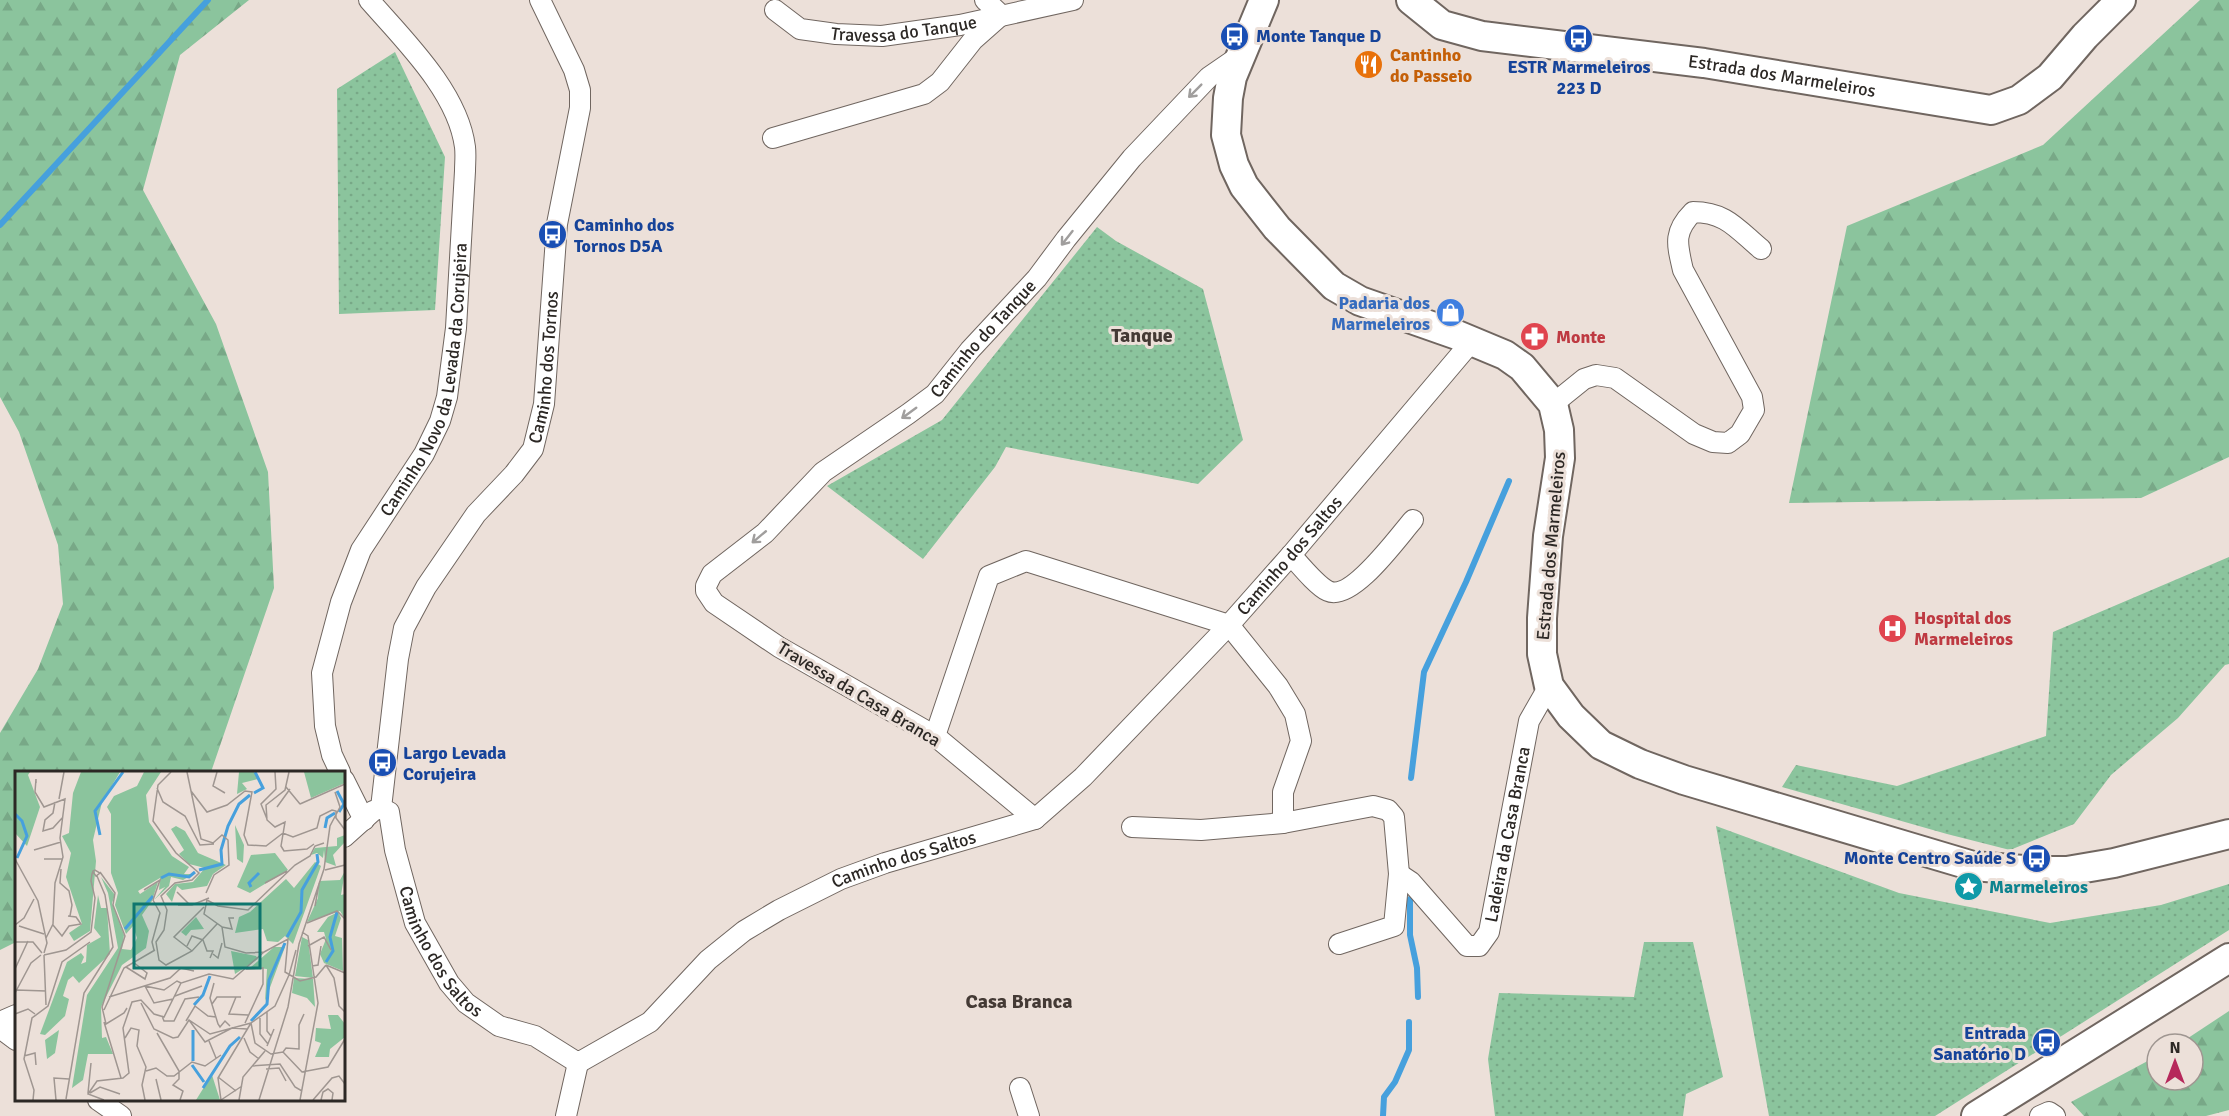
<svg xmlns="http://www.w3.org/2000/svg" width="2229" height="1116" font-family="Signika,sans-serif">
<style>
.grass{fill:url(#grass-dots)}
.forest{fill:url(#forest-firs)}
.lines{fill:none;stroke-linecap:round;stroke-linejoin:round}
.stream{stroke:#46a0dd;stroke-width:6}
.street-casing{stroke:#706660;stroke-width:22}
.secondary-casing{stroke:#706660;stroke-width:32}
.street{stroke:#fff;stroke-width:20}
.secondary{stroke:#fff;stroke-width:28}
.oneway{stroke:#a09e9d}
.labels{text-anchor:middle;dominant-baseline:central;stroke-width:6;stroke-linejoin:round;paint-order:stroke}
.street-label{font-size:18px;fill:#2c2825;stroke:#ece0d9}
.transit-label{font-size:18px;font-weight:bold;fill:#164399;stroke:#ece0d9;text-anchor:start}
.food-label{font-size:18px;font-weight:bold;fill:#c56008;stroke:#ece0d9;text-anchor:start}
.shop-label{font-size:18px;font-weight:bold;fill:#366cbe;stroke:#ece0d9;text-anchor:end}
.health-label{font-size:18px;font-weight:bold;fill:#be3a42;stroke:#ece0d9;text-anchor:start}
.culture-label{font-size:18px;font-weight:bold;fill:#0d838f;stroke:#ece0d9;text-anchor:start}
.neighbourhood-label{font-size:20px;font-weight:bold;fill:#443a35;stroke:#ece0d9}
.inset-river{fill:none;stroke:#46a0dd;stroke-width:3}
.inset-road{fill:none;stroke:#9f9691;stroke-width:1.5}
.view{fill:#0f766e;fill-opacity:0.15;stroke:#0f766e;stroke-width:3}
.inset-edge{fill:none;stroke:#2c2825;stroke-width:3}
</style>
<defs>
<pattern id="grass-dots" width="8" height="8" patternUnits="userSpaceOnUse" patternTransform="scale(1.5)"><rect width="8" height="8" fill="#8bc49d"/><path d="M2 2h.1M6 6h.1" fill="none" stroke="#78a887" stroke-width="1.8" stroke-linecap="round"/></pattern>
<pattern id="forest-firs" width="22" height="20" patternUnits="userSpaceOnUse" patternTransform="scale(1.5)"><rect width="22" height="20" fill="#8bc49d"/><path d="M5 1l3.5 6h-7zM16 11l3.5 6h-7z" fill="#78a887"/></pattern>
</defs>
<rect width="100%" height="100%" fill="#ece0d9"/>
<!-- grass -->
<path class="grass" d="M395 52 445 157 435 310 339 314 337 89Z
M1097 227 1116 241 1203 289 1243 440 1198 484 1006 447 995 467 923 559 827 486 942 420Z
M2229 557V664L2225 665 2178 718 2111 775 2074 824 2010 850 1947 834 1782 787 1796 765 1897 786 2046 736 2053 632Z
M1716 826 1899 893 2050 923 2161 905 2229 884V930L1935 1116H1769Z
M1644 942H1693L1723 1077 1686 1094 1683 1116H1495L1488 1059 1499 993 1634 997Z"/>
<!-- forest -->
<path class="forest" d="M0 0H249L180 55 143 190 216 324 268 472 274 588 211 772H16V942L0 950V733L38 669 63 604 58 545 19 432 0 397Z
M2200 0H2229V457L2141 498 1789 503 1847 226 2043 145Z
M2229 1011V1110L2206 1116H2084L2071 1102 2157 1056V1080H2193V1044H2179Z"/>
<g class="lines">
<!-- stream -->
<path class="stream" d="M0 225 208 0
M1411 778 1424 672 1466 582 1509 481
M1410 899V935L1417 968 1418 997
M1383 1116 1384 1097 1395 1082 1409 1050V1022"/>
<defs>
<g id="street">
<path d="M985 0 1001 15"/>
<path id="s1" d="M775 10 800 29 836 34 882 36 960 25 1073 0"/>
<path d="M773 138 924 94 940 82 973 40 999 17"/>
<path d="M1553 404 1584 379 1596 375 1615 378 1694 434 1713 442 1728 443 1740 434 1754 410 1752 397 1683 270C1677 244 1673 232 1693 212 1726 212 1737 229 1761 249"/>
<path d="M1291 555C1300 565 1317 586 1328 591 1352 602 1398 537 1413 520"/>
<path d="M1229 625 1278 686 1295 714 1301 741 1283 792V823L1373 806 1388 810 1394 817 1399 874 1394 926 1339 944"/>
<path d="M935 736 989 576 1026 561 1229 625"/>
<path id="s2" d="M340 772 332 755 325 726 322 673 341 602 361 550 424 454 440 421 447 397 456 328 465 171C465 163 466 155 465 147 458 92 404 40 369 0"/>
<path d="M344 780 364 820"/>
<path id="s3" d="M381 808 398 659 404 628 426 587 476 514 514 474 533 449 544 404 557 224 580 108V90L574 70 540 0"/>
<path id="s4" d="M1035 819 935 736 779 647 714 603 706 591V586L712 574 765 533 823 472 908 414 935 394 970 350 1037 278 1066 239 1132 158 1209 77 1241 55"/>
<path d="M1132 827 1201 830 1283 823"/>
<path id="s5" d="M344 837 373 811 381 808 389 812 395 850 415 923 449 983 466 1003 499 1026 535 1036 578 1063 650 1022 708 960 744 931 779 910 841 879 885 863 1035 819 1083 777 1229 625 1291 555 1472 341"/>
<path id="s6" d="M1399 874 1411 882 1467 946H1479L1489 932 1529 721 1549 686"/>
<path d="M0 1022 16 1015"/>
<path d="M0 1028 16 1040"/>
<path d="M1020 1088 1029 1116"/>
<path d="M98 1100 121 1116"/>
<path d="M566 1116 578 1063"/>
<path d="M2040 1116 2049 1112 2055 1116"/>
</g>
<g id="secondary">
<path d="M1264 0 1232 77 1228 98 1226 135 1234 165 1244 186 1277 228 1334 286 1360 301 1457 335 1505 355 1522 367 1553 404 1559 430 1560 458 1548 536 1542 618V654L1549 686 1571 716 1601 745 1640 764 1684 780 1973 866 2035 871H2067L2114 863 2229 834"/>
<path id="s7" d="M1411 0 1442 25 1482 36 1704 63 1991 110 2019 100 2050 77 2085 36 2121 0"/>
<path d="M1976 1116 2229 958"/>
</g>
</defs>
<!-- street casing -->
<use href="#street" class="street-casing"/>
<!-- secondary casing -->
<use href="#secondary" class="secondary-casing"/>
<!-- street -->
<use href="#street" class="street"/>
<!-- secondary -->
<use href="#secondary" class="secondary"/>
</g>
<!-- one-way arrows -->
<defs><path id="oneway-shaft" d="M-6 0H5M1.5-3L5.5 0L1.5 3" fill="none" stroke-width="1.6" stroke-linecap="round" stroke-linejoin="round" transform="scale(1.5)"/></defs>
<g class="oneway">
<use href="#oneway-shaft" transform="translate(1195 91) rotate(135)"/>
<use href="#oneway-shaft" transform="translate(1067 238) rotate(128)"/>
<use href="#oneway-shaft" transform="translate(909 413) rotate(144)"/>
<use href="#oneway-shaft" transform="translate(759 537) rotate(140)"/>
</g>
<!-- icons -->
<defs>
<symbol id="bus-disc" viewBox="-11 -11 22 22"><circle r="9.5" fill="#1a4fb4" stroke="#ece0d9"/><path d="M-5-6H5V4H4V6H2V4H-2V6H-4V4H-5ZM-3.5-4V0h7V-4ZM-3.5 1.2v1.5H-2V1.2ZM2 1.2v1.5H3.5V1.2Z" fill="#fff"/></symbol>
<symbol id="restaurant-disc" viewBox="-11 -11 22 22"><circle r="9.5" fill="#e8710a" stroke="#ece0d9"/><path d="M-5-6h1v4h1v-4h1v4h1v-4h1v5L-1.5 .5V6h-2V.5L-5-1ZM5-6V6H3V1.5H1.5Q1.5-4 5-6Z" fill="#fff"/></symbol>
<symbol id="shop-disc" viewBox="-11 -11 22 22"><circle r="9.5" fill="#3f7fe0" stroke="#ece0d9"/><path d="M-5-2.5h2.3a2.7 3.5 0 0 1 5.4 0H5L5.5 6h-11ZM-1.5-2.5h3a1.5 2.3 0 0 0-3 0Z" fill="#fff"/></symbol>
<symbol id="pharmacy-disc" viewBox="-11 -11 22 22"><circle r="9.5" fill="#e0444e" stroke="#ece0d9"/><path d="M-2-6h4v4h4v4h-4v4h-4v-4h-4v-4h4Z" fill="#fff"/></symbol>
<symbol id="hospital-disc" viewBox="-11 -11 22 22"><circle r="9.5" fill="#e0444e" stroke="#ece0d9"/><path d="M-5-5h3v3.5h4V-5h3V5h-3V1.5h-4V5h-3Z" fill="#fff"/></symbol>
<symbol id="sight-disc" viewBox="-11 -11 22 22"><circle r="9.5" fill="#0f9aa8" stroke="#ece0d9"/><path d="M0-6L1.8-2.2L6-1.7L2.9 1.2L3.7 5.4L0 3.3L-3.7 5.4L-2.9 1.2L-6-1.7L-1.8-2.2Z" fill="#fff"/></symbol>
</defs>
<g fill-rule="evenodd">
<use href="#bus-disc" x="1218" y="20" width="33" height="33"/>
<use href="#bus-disc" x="1562" y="22" width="33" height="33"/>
<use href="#restaurant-disc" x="1352" y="48" width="33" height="33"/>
<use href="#bus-disc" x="536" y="218" width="33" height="33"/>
<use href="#shop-disc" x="1434" y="296" width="33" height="33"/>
<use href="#pharmacy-disc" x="1518" y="320" width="33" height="33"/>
<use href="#hospital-disc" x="1876" y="612" width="33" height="33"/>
<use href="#bus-disc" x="366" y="746" width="33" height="33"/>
<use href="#bus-disc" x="2020" y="842" width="33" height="33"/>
<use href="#sight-disc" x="1952" y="870" width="33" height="33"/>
<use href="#bus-disc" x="2030" y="1026" width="33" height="33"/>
</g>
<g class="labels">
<!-- street labels -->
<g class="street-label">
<text stroke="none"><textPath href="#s1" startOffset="136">Travessa do Tanque</textPath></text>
<text stroke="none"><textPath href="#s7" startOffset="384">Estrada dos Marmeleiros</textPath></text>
<text stroke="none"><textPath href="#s4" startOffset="782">Caminho do Tanque</textPath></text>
<text stroke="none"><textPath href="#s3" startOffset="486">Caminho dos Tornos</textPath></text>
<text stroke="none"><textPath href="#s2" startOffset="418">Caminho Novo da Levada da Corujeira</textPath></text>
<text transform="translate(1551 546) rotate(-85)">Estrada dos Marmeleiros</text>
<text stroke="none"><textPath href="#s5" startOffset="1288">Caminho dos Saltos</textPath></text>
<text transform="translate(859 694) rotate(31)">Travessa da Casa Branca</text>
<text stroke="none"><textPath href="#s6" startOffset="228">Ladeira da Casa Branca</textPath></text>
<text stroke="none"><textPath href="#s5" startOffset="784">Caminho dos Saltos</textPath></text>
<text stroke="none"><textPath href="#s5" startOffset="208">Caminho dos Saltos</textPath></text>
</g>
<!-- transit labels -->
<g class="transit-label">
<text x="1256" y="36">Monte Tanque D</text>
<text x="1579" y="67" text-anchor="middle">ESTR Marmeleiros<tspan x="1579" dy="21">223 D</tspan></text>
<text x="574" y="225">Caminho dos<tspan x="574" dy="21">Tornos D5A</tspan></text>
<text x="403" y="753">Largo Levada<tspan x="403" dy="21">Corujeira</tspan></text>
<text x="2016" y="858" text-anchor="end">Monte Centro Saúde S</text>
<text x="2026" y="1033" text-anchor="end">Entrada<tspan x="2026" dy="21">Sanatório D</tspan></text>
</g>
<!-- food labels -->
<g class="food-label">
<text x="1390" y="55">Cantinho<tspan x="1390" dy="21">do Passeio</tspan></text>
</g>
<!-- shop labels -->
<g class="shop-label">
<text x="1430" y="303">Padaria dos<tspan x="1430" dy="21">Marmeleiros</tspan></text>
</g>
<!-- health labels -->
<g class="health-label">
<text x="1556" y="337">Monte</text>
<text x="1914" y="618">Hospital dos<tspan x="1914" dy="21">Marmeleiros</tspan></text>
</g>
<!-- culture labels -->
<g class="culture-label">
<text x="1989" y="887">Marmeleiros</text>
</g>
<!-- neighbourhood labels -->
<g class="neighbourhood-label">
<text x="1142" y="335">Tanque</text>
<text x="1019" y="1001">Casa Branca</text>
</g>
</g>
<!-- overview -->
<g transform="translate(15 771)">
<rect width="330" height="330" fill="#ece0d9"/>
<path d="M181 146 189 158 176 159 171 165 166 161ZM287 166 293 169 298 207 280 205ZM216 180 241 185 243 188 220 203ZM279 207 298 208 300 236 292 227 277 222ZM313 244H323L330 253V266L315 278 314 286H300L306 272 300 270 301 257 316 258ZM44 259 40 282 32 288 30 269ZM197 304 205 329H181L191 313Z" fill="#8bc49d"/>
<path d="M0 1H15L13 4 25 36 12 75 0 62ZM66 1H105L87 31 78 69 81 90 75 160 59 170 54 162 67 153 51 106 56 82 47 65 54 62 58 22ZM129 1H146L131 24 134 51 157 85 174 96 169 103H179L168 109 156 106 154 115 139 129 150 116 144 119 145 107 123 120 125 123 143 111 137 130 127 144 134 160 131 177 107 194 86 236 87 267 91 266 98 283H73L68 309 57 317 72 224 103 177 93 122 86 106 100 124 97 132 109 164 107 178 116 179 122 167 118 155 111 163 100 134 103 122 96 102V43L92 36 99 25 122 15ZM224 1H239L243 8 227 12 232 18 222 23ZM289 1H330V12L296 27ZM220 54 229 74 228 92 222 88ZM161 55 170 60 183 82 211 94 198 103 192 115 167 119 162 115 157 131 151 123 160 113 178 111 190 97 174 93 164 83 169 79 156 58ZM300 91 306 95 278 173 270 165 263 171 252 170 248 158 220 162 224 146 235 141 271 108 279 117ZM83 124 86 137H92L95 183 64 212 58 205 53 209 48 225 54 228 50 245 30 264 25 263 52 191 66 182 69 186 66 193 71 191 72 174 86 166 79 157ZM323 141 326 147 320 165 327 167 328 200 309 192 305 183 311 168 309 161H302L313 146ZM259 176H270L250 230 252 198 236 196Z" fill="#8bc49d"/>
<path d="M330 64 329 72 318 84 321 95 310 91 309 79 308 87 302 82 296 84 300 77 322 75V67ZM260 82 273 99 235 122 222 116 236 84Z" fill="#8bc49d"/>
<path d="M330 100 326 124 330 123V148L325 140 292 151 303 127 304 110 325 109Z" fill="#8bc49d"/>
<path class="inset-river" d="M322 20 329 33 324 41M239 22 248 17 240 1M0 43 7 50 12 65 2 87M310 57 312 47 320 42M85 64 80 40 108 1M184 99 207 93 206 79 213 55 224 33 235 24M146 107 154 103 174 106 180 101M236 116 234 112 244 102M110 158 138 125M272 166 286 141 287 119 303 91 302 83M311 191 318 180 315 166 322 141M179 234 188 224 195 205M236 250 252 233 254 209 270 172M178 259V290M177 294 189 311M188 317 215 275 225 266"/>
<path class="inset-road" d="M156 1 143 14 138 50 161 82 184 102 177 109 160 112 146 125 152 139 149 159 141 171 144 189 151 194 177 180 202 153M172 1 176 20M202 1 198 15 210 22M274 1 270 19 251 34 252 49 260 56 270 51 266 75 269 80 292 78 299 73M21 12V8L20 21 29 36 50 28 45 67 48 86 40 112 38 153 31 167M271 16 285 33M142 17 148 31 170 45 185 74 199 73M44 28 49 1M40 31 38 42 30 49 28 60 38 57 48 46M285 33 330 13M262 36 275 18M252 48 246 33 261 18 260 1M19 79 46 71M0 88 23 130 32 172 29 182M29 88H48M46 98 45 112 54 120 57 134 55 145M310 99 330 94M85 101 100 122 98 134 110 165 87 236 91 253 109 242 112 237M250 112 272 100M129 119 145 109 138 129 145 142 137 171 139 179M162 121 175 134M191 122 199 104 214 94 213 69 207 64 198 72 186 68 176 20 192 41 212 34 230 20 237 21 229 64 233 74 251 75 268 62 278 66 302 57 305 45 317 39 321 40V47L330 59M163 134H177L194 127M300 135 304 113M292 152 322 140 330 148M0 154 9 147 19 128M38 154 47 165 54 155 66 153 61 146 53 145M4 155 29 163M207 156 217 158 214 147H219M188 169 192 180H198L195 187M0 171H18L27 182M172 175 177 165 188 169M293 175 309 166 316 179M177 180 159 166 189 136M249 181 273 168 270 201 285 210 301 206 311 194M249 181 231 182 210 176 207 156 189 143 192 129 203 135 233 139 280 94 295 85 300 75 309 72M198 183 203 187 207 172M29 184 31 234M29 184 51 179 76 161 80 127 76 110 77 103 78 100 80 99 85 102 81 105 78 101M311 194 319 207 324 235 330 241M311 194 330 202M297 195 303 194 306 175M111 196 130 208 132 202 118 191M0 198 13 170M274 204 281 179M199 212 195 227 203 253 205 256 210 250 215 255M130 215 149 219 162 210 166 212M130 215 139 232 158 228M1 219 31 220M0 222 16 192 26 184M160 225 187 215M94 226 155 207 166 197 179 200M221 226 214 243 233 244M126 232 139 258 158 267 163 266 174 249 195 263 236 252M197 233 202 226H226M89 239 109 197 140 179M252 241V260L256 265M0 243 13 238 20 243M147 245 149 250H159L170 228 184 226M245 247V263L253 273M174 249 190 271 217 257 232 258M171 250 180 235 193 245 201 246M89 251 106 307M230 252 248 213V197L231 198M236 252 240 272 256 283 268 281 287 301 313 296 330 268M236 252 260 235 274 204M142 262 164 300V308L158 314 168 320 165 329M110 267 116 257 124 259 122 275 131 296 127 314 130 329M229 267 235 281 244 288M194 270 201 287M252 275 259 258M268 281 271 277 284 278V254L289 243M9 285 20 282 21 294M237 295 265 293 280 316 287 320M251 298 264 297 271 310M131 300 141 297 152 305H159L177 291 190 295 206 284M203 306 221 320M141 308 146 329M73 322 76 292M75 322 85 316 105 323M51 328 69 222 98 176 90 124 82 105M18 329 19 319 9 288 17 247 33 235 47 191 75 171M41 329 39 307 54 308M89 329 73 323 82 310 108 307 114 302 108 257 117 231 126 229 139 243 149 246 166 212 194 203 218 208 249 181M206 329 203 307 236 252M206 329 227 315M224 329 228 306 250 280M244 329 273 236 284 173 309 98 315 55 325 36 320 21M285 329 303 232 293 165 287 161M298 329 317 307 324 305 330 313M306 329 308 321 313 318 318 322 317 329"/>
<path class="view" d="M119 133H245V197H119Z"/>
<rect width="330" height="330" class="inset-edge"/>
</g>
<!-- north arrow -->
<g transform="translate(2175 1062)"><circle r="28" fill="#ece0d9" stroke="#9f9691" stroke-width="1.5"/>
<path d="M0-4.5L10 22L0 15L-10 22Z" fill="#b6285b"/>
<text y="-9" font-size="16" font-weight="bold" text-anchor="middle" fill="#2c2825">N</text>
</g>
</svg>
